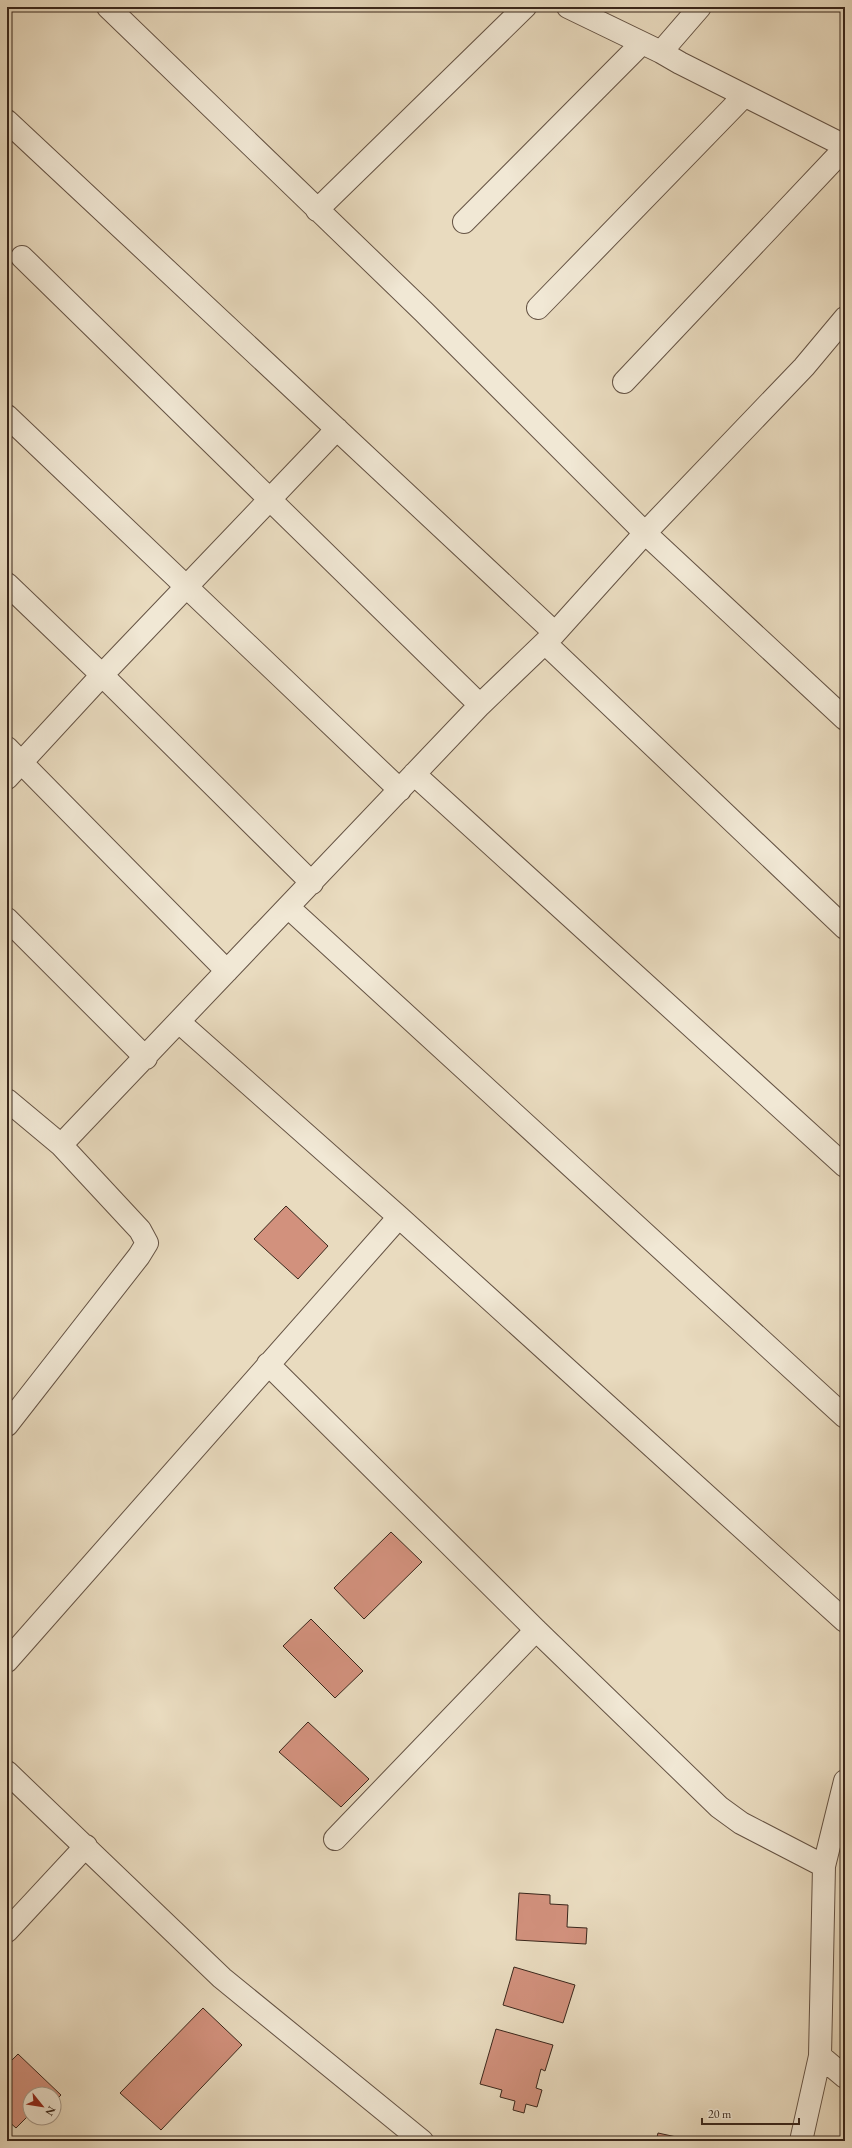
<svg xmlns="http://www.w3.org/2000/svg" width="852" height="2148" font-family="'EB Garamond',serif">
<style>
.building{fill:#d2917d;stroke:#39261b}
.lines{fill:none;stroke-linecap:round;stroke-linejoin:round}
.minor-casing{stroke:#655344;stroke-width:24}
.minor{stroke:#f1e8d5;stroke-width:22}
</style>
<rect width="100%" height="100%" fill="#e9dbbf"/>
<filter id="stains"><feTurbulence type="fractalNoise" baseFrequency=".005" numOctaves="4"/><feColorMatrix values="0 0 0 0 .2 0 0 0 0 .09 0 0 0 0 .02 0 0 0 .5 -.17"/></filter>
<radialGradient id="worn" r=".72"><stop offset=".6" stop-color="#630" stop-opacity="0"/><stop offset="1" stop-color="#630" stop-opacity=".3"/></radialGradient>
<!-- building -->
<path class="building" d="M286 1206 328 1246 298 1279 254 1239Z
M391 1532 422 1562 364 1619 334 1588Z
M311 1619 363 1671 335 1698 283 1646Z
M308 1722 369 1779 341 1807 279 1752Z
M519 1893 550 1895V1904L568 1905 567 1927 587 1928 586 1944 516 1940Z
M514 1967 575 1985 563 2023 503 2005Z
M203 2008 242 2045 161 2130 120 2093Z
M496 2029 553 2045 545 2071 541 2069 536 2088 542 2090 537 2107 526 2104 524 2113 513 2110 515 2101 500 2097 502 2090 480 2084Z
M18 2054 61 2095 54 2102V2094H30V2114L16 2128 7 2120V2065Z
M658 2133 681 2138V2141H656Z"/>
<g class="lines">
<defs>
<path id="minor" d="M108 7 424 312 645 533 845 719
M568 7 661 52 680 63 845 146
M661 52 700 7
M7 121 555 633
M317 210 525 7
M464 222 641 44
M22 257 480 705
M538 308 744 96
M624 382 845 148
M7 416 400 790
M7 584 102 675 312 883
M545 643 845 928
M7 748 227 971
M414 774 845 1166
M7 778 102 675 337 429
M288 907 845 1417
M7 919 146 1058
M179 1022 399 1217 845 1621
M7 1100 61 1145 480 705 555 633 645 533 804 367 845 318
M268 1364 536 1630 719 1807 741 1823 824 1866
M7 1425 139 1256 147 1243 140 1230 61 1145
M7 1661 399 1217
M7 1772 222 1978 422 2141
M335 1839 536 1630
M7 1931 86 1846
M820 2056 845 2077
M801 2141 820 2056 824 1866 845 1781"/>
</defs>
<!-- minor casing -->
<use href="#minor" class="minor-casing"/>
<!-- minor -->
<use href="#minor" class="minor"/>
</g>
<!-- margin -->
<rect width="852" height="2148" fill="none" stroke="#e9dbbf" stroke-width="24"/>
<rect x="8" y="8" width="836" height="2132" fill="none" stroke="#39261b" stroke-width="2"/>
<rect x="12" y="12" width="828" height="2124" fill="none" stroke="#39261b"/>
<!-- north arrow -->
<g transform="translate(42 2106) rotate(120)"><circle r="19" fill="#f1e8d5" stroke="#a79a8b"/>
<path d="M0-3L7 15L0 10L-7 15Z" fill="#8f2418"/>
<text y="-6" font-size="11" font-weight="bold" text-anchor="middle" fill="#39261b">N</text>
</g>
<!-- scale -->
<path d="M702 2118v6h97v-6" fill="none" stroke="#39261b" stroke-width="2"/>
<text x="708" y="2118" font-size="12" fill="#39261b" stroke="#f1e8d5" stroke-width="3" paint-order="stroke">20 m</text>
<rect width="100%" height="100%" filter="url(#stains)"/>
<rect width="100%" height="100%" fill="url(#worn)"/>
</svg>
